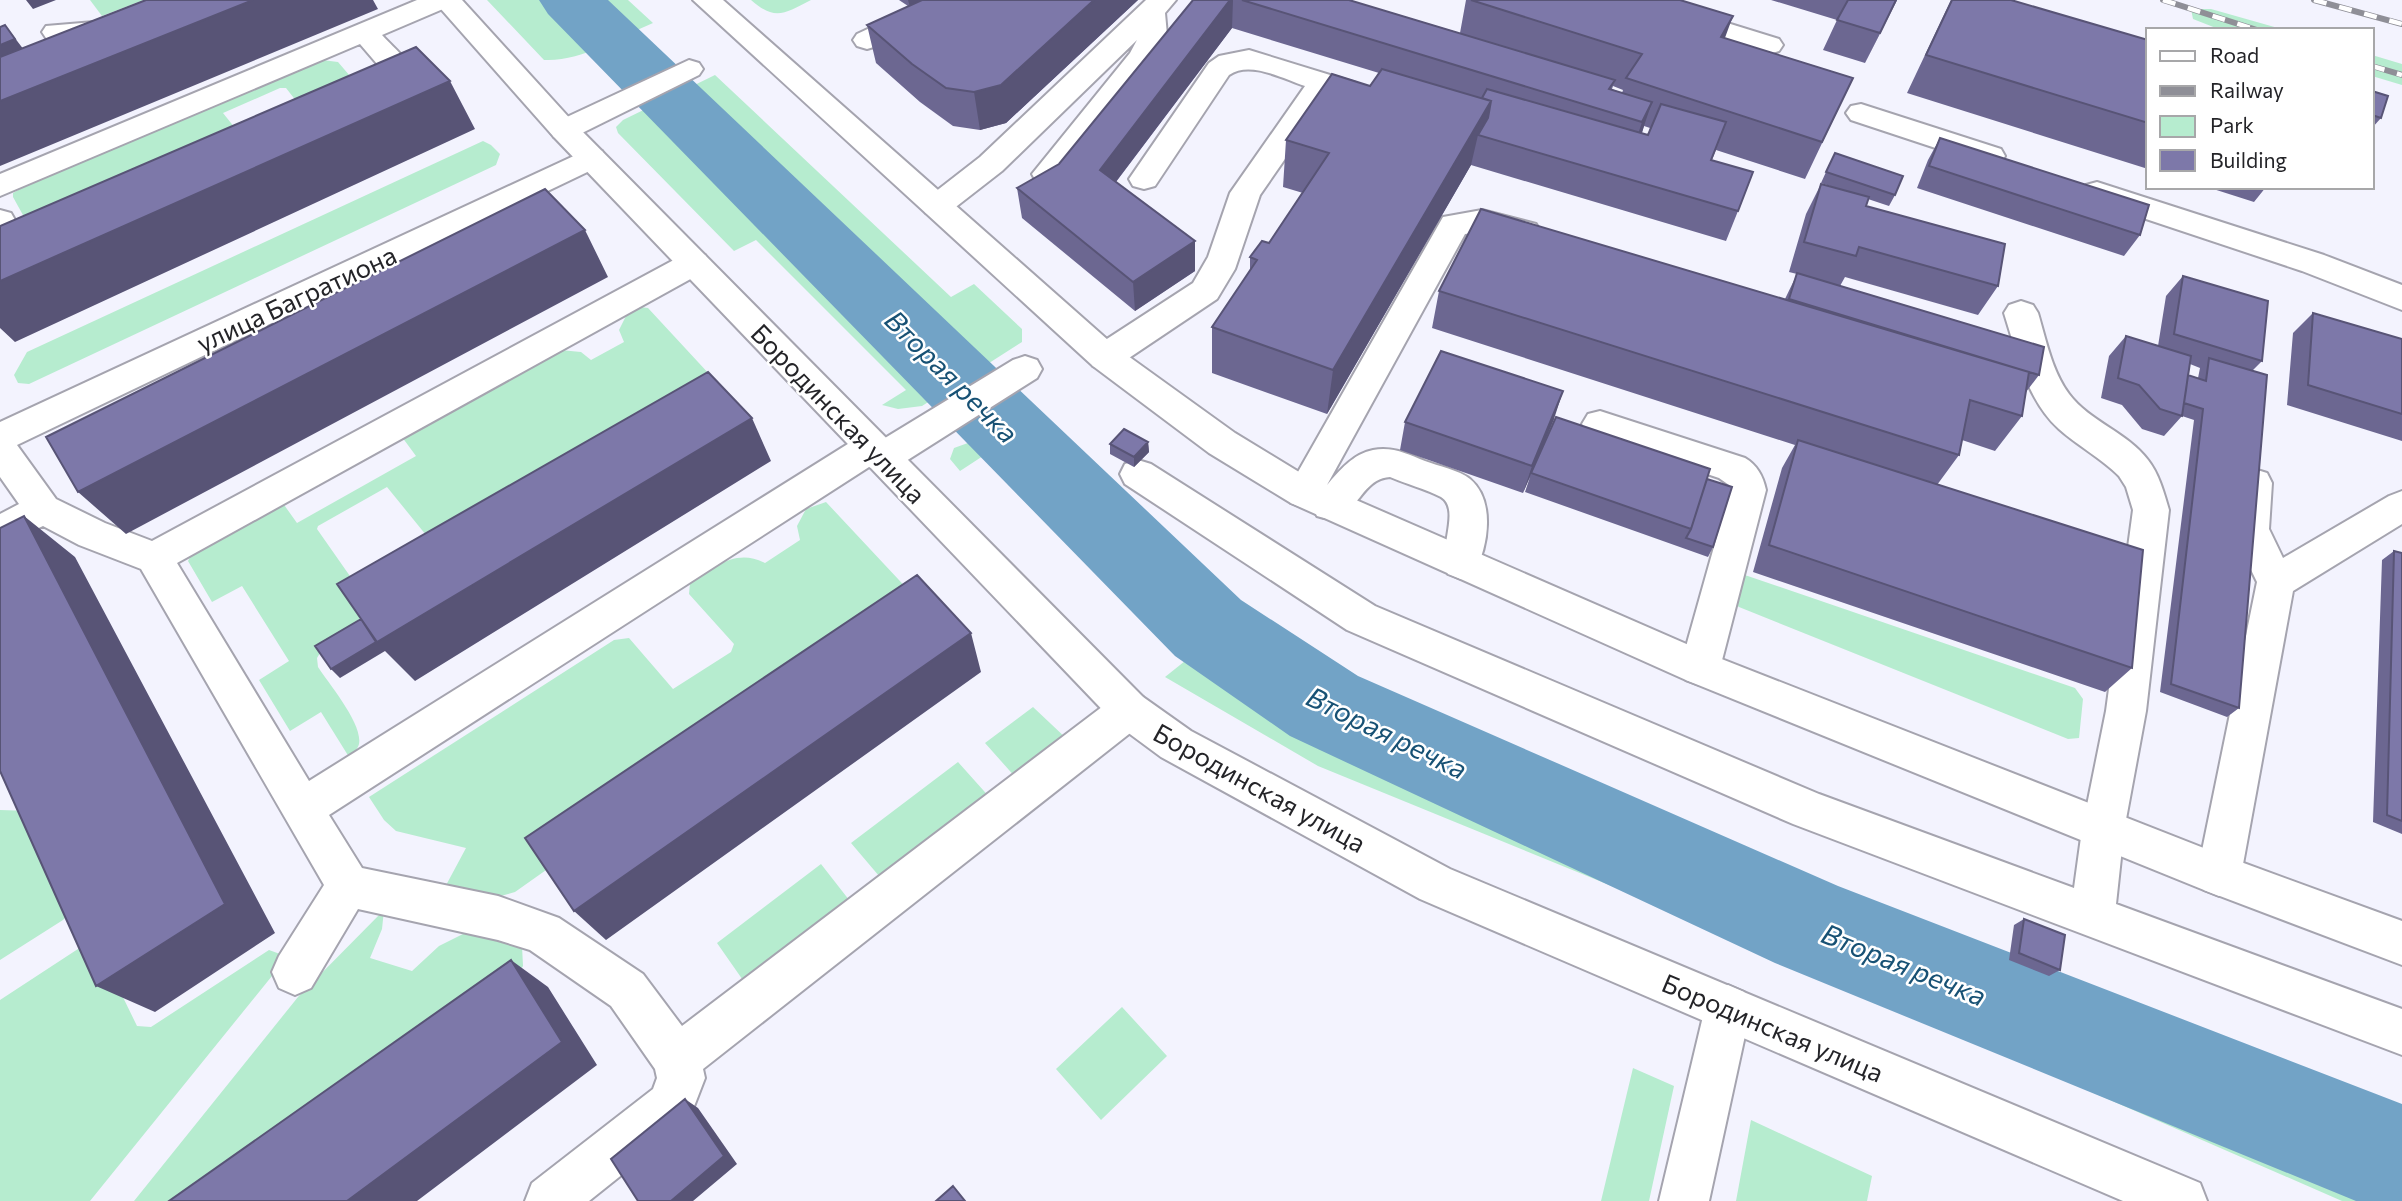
<svg xmlns="http://www.w3.org/2000/svg" width="2402" height="1201" font-family="Commissioner,sans-serif">
<style>
.green{fill:#b6eccf;fill-rule:evenodd}
.lines{fill:none;stroke-linecap:round;stroke-linejoin:round}
.river{fill:#72a3c6;fill-rule:evenodd}
.minor-casing{stroke:#a5a4af;stroke-width:4}
.major-casing{stroke:#a5a4af;stroke-width:4}
.minor{fill:#fff;fill-rule:evenodd}
.major{fill:#fff;fill-rule:evenodd}
.rail-casing{stroke:#8f8f97;stroke-width:6}
.rail{stroke:#fff;stroke-width:4.5;stroke-dasharray:13;stroke-linecap:butt}
.wall{fill:#6c6791;fill-rule:evenodd}
.shaded-wall{fill:#585476}
.building{fill:#7d78a9;stroke:#585476;stroke-width:2}
.labels{text-anchor:middle;dominant-baseline:central;stroke-width:5;stroke-linejoin:round;paint-order:stroke}
.street-label{font-size:26px;fill:#242428;stroke:#fff}
.water-label{font-size:28px;font-style:italic;fill:#175174;stroke:#fff}
</style>
<rect width="100%" height="100%" fill="#f3f3fe"/>
<!-- green -->
<path class="green" d="M90 0H144L102 16Z
M487 0H628L653 23C619 37 581 62 544 60Z
M751 0H811C784 14 775 21 751 0Z
M2191 9H2211L2285 30H2221L2193 19Z
M2372 55 2402 64V85L2372 76Z
M322 60 338 62 356 83 357 95 351 103 50 236 34 235 13 197V193L22 188ZM280 88H286L304 111 243 138 223 113Z
M715 75 951 297 974 284 1022 329V342L922 406 898 409 882 405 906 390 756 240 734 251 618 133 616 127 623 120Z
M483 141 491 145 500 154 496 165 29 384 18 383 14 375 27 352Z
M640 307 648 308 723 389 713 409 359 619 323 648 317 658 318 667C329 684 363 724 359 744 358 749 353 753 349 757L321 712 290 731 259 680 289 661 242 586 212 602 188 561 193 551 282 502 297 523 416 456 402 437 560 350 581 352 591 360 624 342 619 330 627 314ZM387 487 426 535 352 579 317 529 318 526Z
M1015 426 1330 670 1799 892 2141 1011 2197 1041 2402 1115V1201H2342L1734 936 1318 766 1165 677 1190 657 983 456 960 471 950 459 954 448Z
M826 502 913 595 911 612 515 892 497 897 444 889 466 848 396 831 384 820 369 797 614 640 629 638 673 689 731 652 734 644 689 594 690 583C715 567 736 548 765 563L800 540 797 526 806 509Z
M1739 573 2075 688 2083 699 2079 738 2068 739 1739 607 1730 600Z
M1033 707 1068 740 1017 779 985 743Z
M958 762 992 800 885 883 851 843Z
M0 810 30 811 77 905 63 920 0 960Z
M821 864 853 905 747 986 717 943Z
M384 910 382 929 370 958 412 971 439 946 471 930 522 946 523 966 513 982 208 1201H134L298 997Z
M97 944 137 1026 151 1027 269 950 280 954 276 971 90 1201H0V1000L81 947Z
M1122 1007 1167 1056 1101 1120 1056 1069Z
M1633 1068 1674 1086 1649 1201H1601Z
M1751 1120 1872 1176 1867 1201H1736Z"/>
<g class="lines">
<!-- river -->
<path class="river" d="M539 0H608L1241 600 1358 676 1838 886 2402 1104V1201H2356L1775 963 1290 736 1175 656 548 14Z"/>
<defs>
<path id="minor" d="M150 0H188L184 6C140 23 94 50 46 38L42 32 46 26 94 22Z
M417 0H454L450 6 382 35C400 55 435 79 405 101 396 108 389 108 379 106L374 99 390 85V79L360 44 0 196V174Z
M930 0H966L962 6 877 46 867 49 857 46 853 40 857 34Z
M1146 0H1176L1165 13 1167 35 1157 56 1058 181 1047 184 1036 181 1032 174 1130 53 1137 40 1002 171 948 213 937 217 926 213 921 206 926 199 980 157Z
M1611 0H1653L1779 39 1783 45 1779 51 1769 54 1759 51 1615 6Z
M1249 50 1356 83 1360 89 1356 95 1346 98 1330 94 1260 195 1235 269 1217 299 1117 366 1105 370 1093 366 1088 357 1093 348 1193 283 1208 257 1230 193 1305 86C1283 79 1250 60 1229 75L1155 186 1144 189 1133 186 1129 179 1209 63 1219 56Z
M689 60 699 63 703 69 699 75 574 137 564 140 554 137 549 130 554 123Z
M1861 104 2001 149 2005 156 2001 163 1990 166 1851 120 1846 113 1851 106Z
M591 148 602 151 606 158 602 165 17 445 56 499 105 523 152 541 683 255 694 252 705 255 710 263 705 271 177 563 309 781 859 437 872 433 885 438 1013 360 1025 356 1037 360 1042 369 1037 378 895 468 882 472 869 467 329 815 362 868 498 896 559 918 643 974 682 1026 1115 697 1129 692 1143 697 1149 710 1143 723 703 1069 705 1078 688 1122 589 1201H525L532 1183 653 1089 657 1078 655 1069 611 1006 530 950 498 940 358 909 311 988 295 995 279 988 272 972 279 956 324 885 141 569 79 545 43 526 0 546V514L19 504 0 477V422Z
M2097 182 2324 255 2402 285V310L2302 271 2086 199 2082 192 2086 185Z
M0 210 11 213 27 241 51 245 56 253 51 261 40 264 6 260 0 250Z
M1482 210 1536 224 1541 232 1536 240 1525 243 1482 232 1465 234 1327 485C1340 470 1353 454 1373 450 1392 446 1408 454 1425 461 1438 466 1459 470 1470 479 1496 501 1488 547 1474 574L1461 579 1448 574C1436 551 1462 510 1441 497 1426 489 1406 484 1390 477 1356 479 1357 530 1317 516L1312 505 1304 508 1291 503 1286 493 1443 217Z
M2021 301 2033 305 2038 313C2046 340 2052 371 2069 394 2090 422 2127 432 2148 460 2159 474 2164 493 2169 510L2146 711 2124 830 2116 904 2402 1009V1055L1793 824 1347 630 1125 484 1120 474 1125 464 1138 460 1151 464 1375 606 1819 794 2074 888 2082 830 2106 711 2133 510 2126 487 2119 476C2101 458 2078 446 2059 429 2027 400 2017 354 2004 313L2009 305Z
M1600 411 1745 458C1757 465 1763 476 1766 490L1720 668 1714 680 1700 685 1686 680 1680 668 1730 490 1729 485 1719 478 1588 434 1582 424 1588 414Z
M2254 469 2267 473 2272 483 2269 529 2283 558 2389 496 2402 491V524L2293 591 2241 875 2234 890 2219 896 2204 890 2197 875 2257 582 2231 529 2236 483 2241 473Z
M1728 985 1744 992 1751 1008 1709 1201H1659L1705 1008 1712 992Z"/>
<path id="major" d="M433 0H462L574 123 1143 697 1191 731 1450 869 2200 1183 2207 1201H2123L1420 899 1161 757 1115 723 554 137Z
M693 0H723L1117 348 1235 433 1317 483 1714 656 2219 854 2402 921V965L2204 890 1686 680 1291 503 1209 453 1093 366Z"/>
</defs>
<!-- minor casing -->
<use href="#minor" class="minor-casing"/>
<!-- major casing -->
<use href="#major" class="major-casing"/>
<!-- minor -->
<use href="#minor" class="minor"/>
<!-- major -->
<use href="#major" class="major"/>
<defs>
<path id="rail" d="M2163 0 2257 30
M2314 0 2402 24
M2372 66 2402 75"/>
</defs>
<!-- rail casing -->
<use href="#rail" class="rail-casing"/>
<!-- rail -->
<use href="#rail" class="rail"/>
</g>
<!-- wall -->
<path class="wall" d="M899 0H1138L1006 123 980 130 953 126 920 102 876 63 867 25 908 6Z
M1193 0H1349L1460 33 1466 0H1680L1725 38 1853 78 1805 179 1716 150 1712 160 1738 211 1726 241 1471 165 1327 414 1212 373V327L1250 272V257L1269 243 1303 193 1283 187 1286 140 1370 86 1379 73 1232 28 1116 182 1195 241V271L1135 311 1022 218 1017 188 1059 164ZM1613 86 1623 90 1622 93 1612 89ZM1644 126 1650 128 1648 135 1642 133Z
M1771 0H1897L1865 63 1823 50 1837 20Z
M1951 0H2011L2148 40V169L1907 93Z
M2372 91 2381 118 2372 128Z
M1940 138 2140 235 2124 256 1917 188 1928 160Z
M1826 172 1895 195 1889 206 1868 199 1866 206 1998 286 1978 315 1845 277 1840 286 2039 375 2026 392 2022 416 1995 451 1962 440 1959 455 1937 485 2132 668 2105 692 1753 572 1782 468 1795 445 1432 328 1439 291 1785 299 1797 274 1789 272 1806 214 1821 184 1833 187 1821 183Z
M2207 187H2266L2254 202Z
M2183 276 2262 361 2252 371 2239 708 2227 717 2160 692 2194 420 2182 416 2164 436 2142 429 2122 405 2101 398 2109 356 2126 336 2158 346 2166 296ZM2190 364 2200 368 2198 378 2188 375Z
M2313 313 2402 339V441L2287 405 2293 333Z
M1554 419 1538 458 1707 479 1713 547 1708 557 1525 492 1530 477 1523 493 1400 450 1405 422Z
M1148 442 1149 452 1134 467 1110 454V444Z
M2394 551 2402 553V834L2373 822 2382 560Z
M2024 919 2060 970 2049 976 2009 960 2014 925Z"/>
<!-- shaded-wall -->
<path class="shaded-wall" d="M26 0H56L33 9Z
M253 0H373L378 9 0 166V101Z
M908 0H923L910 7Z
M1094 0H1138L1006 123 980 130 974 92Z
M1230 0H1233L1232 28 1102 200 1100 170Z
M1896 0H1897L1865 63 1880 33Z
M1733 16 1719 54 1721 37Z
M5 25 24 50 0 59V45Z
M450 81 475 129 15 342 0 328V281Z
M1491 101 1484 137 1478 135 1471 165 1327 414 1333 370Z
M1652 102 1642 132 1632 152 1642 122Z
M585 230 608 277 126 534 78 492Z
M1195 241V271L1135 311 1133 282Z
M1563 391 1554 419 1523 493 1532 466Z
M752 418 771 461 415 681 385 651 340 678 331 669Z
M1148 442 1149 452 1134 467V457Z
M24 516 75 557 275 933 155 1012 96 986Z
M971 633 981 672 606 940 574 911Z
M511 960 548 987 597 1065 417 1201H347Z
M685 1099 698 1108 737 1164 693 1201H671Z"/>
<!-- building -->
<path class="building" d="M146 0H253L0 101V57Z
M922 0H1094L1001 85 974 92 946 88 912 64 867 25Z
M1193 0H1230L1100 170 1195 241 1133 282 1017 188 1059 164Z
M1242 0H1349L1615 80 1609 89 1652 102 1642 122Z
M1471 0H1680L1733 16 1721 37 1853 78 1822 142 1626 78 1642 54Z
M1848 0H1896L1880 33 1837 20Z
M1952 0H2011L2148 40V123L1926 55Z
M5 25 15 39 0 45V27Z
M416 47 450 81 0 281V226Z
M1382 69 1491 101 1333 370 1212 327 1257 260 1250 257 1262 241 1269 243 1329 153 1286 140 1332 74 1370 86Z
M1487 89 1648 135 1661 104 1726 122 1711 160 1753 172 1738 211 1478 135 1488 118 1491 101 1482 98Z
M2372 91 2388 96 2381 118 2372 115Z
M1940 138 2149 205 2140 235 1929 166Z
M1835 153 1903 176 1895 195 1826 172Z
M1821 184 1869 197 1866 206 2005 244 1998 286 1859 247 1856 256 1804 242Z
M545 189 585 230 78 492 46 437Z
M1481 209 2029 372 2022 416 1970 400 1959 455 1439 291Z
M1797 273 2044 347 2039 375 1789 299Z
M2183 276 2268 301 2262 361 2174 334Z
M2313 313 2402 339V414L2308 385Z
M2126 336 2191 356 2182 416 2160 409 2139 385 2118 378Z
M1441 351 1563 391 1532 466 1405 422Z
M2209 358 2267 375 2239 708 2171 684 2203 409 2184 403 2186 390 2188 375 2206 381Z
M708 372 752 418 377 642 337 584Z
M1556 417 1710 469 1691 529 1531 473Z
M1124 429 1148 442 1134 457 1110 444Z
M1798 440 2143 550 2132 668 1769 545Z
M1707 479 1732 487 1713 547 1686 538 1691 529Z
M24 516 225 904 96 986 0 771V528Z
M2394 551 2402 553V821L2387 815Z
M917 575 971 633 574 911 525 838Z
M361 619 376 642 331 669 315 646Z
M2024 919 2065 935 2060 970 2019 953Z
M511 960 562 1042 347 1201H169Z
M685 1099 724 1156 671 1201H638L611 1159Z
M953 1186 965 1201H936Z"/>
<g class="labels">
<!-- street labels -->
<g class="street-label">
<text transform="translate(296 298) rotate(-25)">улица Багратиона</text>
<text transform="translate(839 413) rotate(46)">Бородинская улица</text>
<text transform="translate(1260 787) rotate(29)">Бородинская улица</text>
<text transform="translate(1773 1027) rotate(23)">Бородинская улица</text>
</g>
<!-- water labels -->
<g class="water-label">
<text transform="translate(952 376) rotate(45)">Вторая речка</text>
<text transform="translate(1387 732) rotate(26)">Вторая речка</text>
<text transform="translate(1904 964) rotate(22)">Вторая речка</text>
</g>
</g>
<!-- legend -->
<rect x="2146" y="28" width="228" height="161" fill="#ffffff" stroke="#a7a7a9" stroke-width="2"/>
<rect x="2160" y="51" width="35" height="10" fill="#ffffff" stroke="#a7a7a9" stroke-width="2"/>
<text x="2210" y="63" font-size="21" fill="#242428">Road</text>
<rect x="2160" y="86" width="35" height="10" fill="#8f8f97" stroke="#a7a7a9" stroke-width="2"/>
<text x="2210" y="98" font-size="21" fill="#242428">Railway</text>
<rect x="2160" y="116" width="35" height="21" fill="#b6eccf" stroke="#a7a7a9" stroke-width="2"/>
<text x="2210" y="133" font-size="21" fill="#242428">Park</text>
<rect x="2160" y="150" width="35" height="21" fill="#7d78a9" stroke="#a7a7a9" stroke-width="2"/>
<text x="2210" y="168" font-size="21" fill="#242428">Building</text>
</svg>
